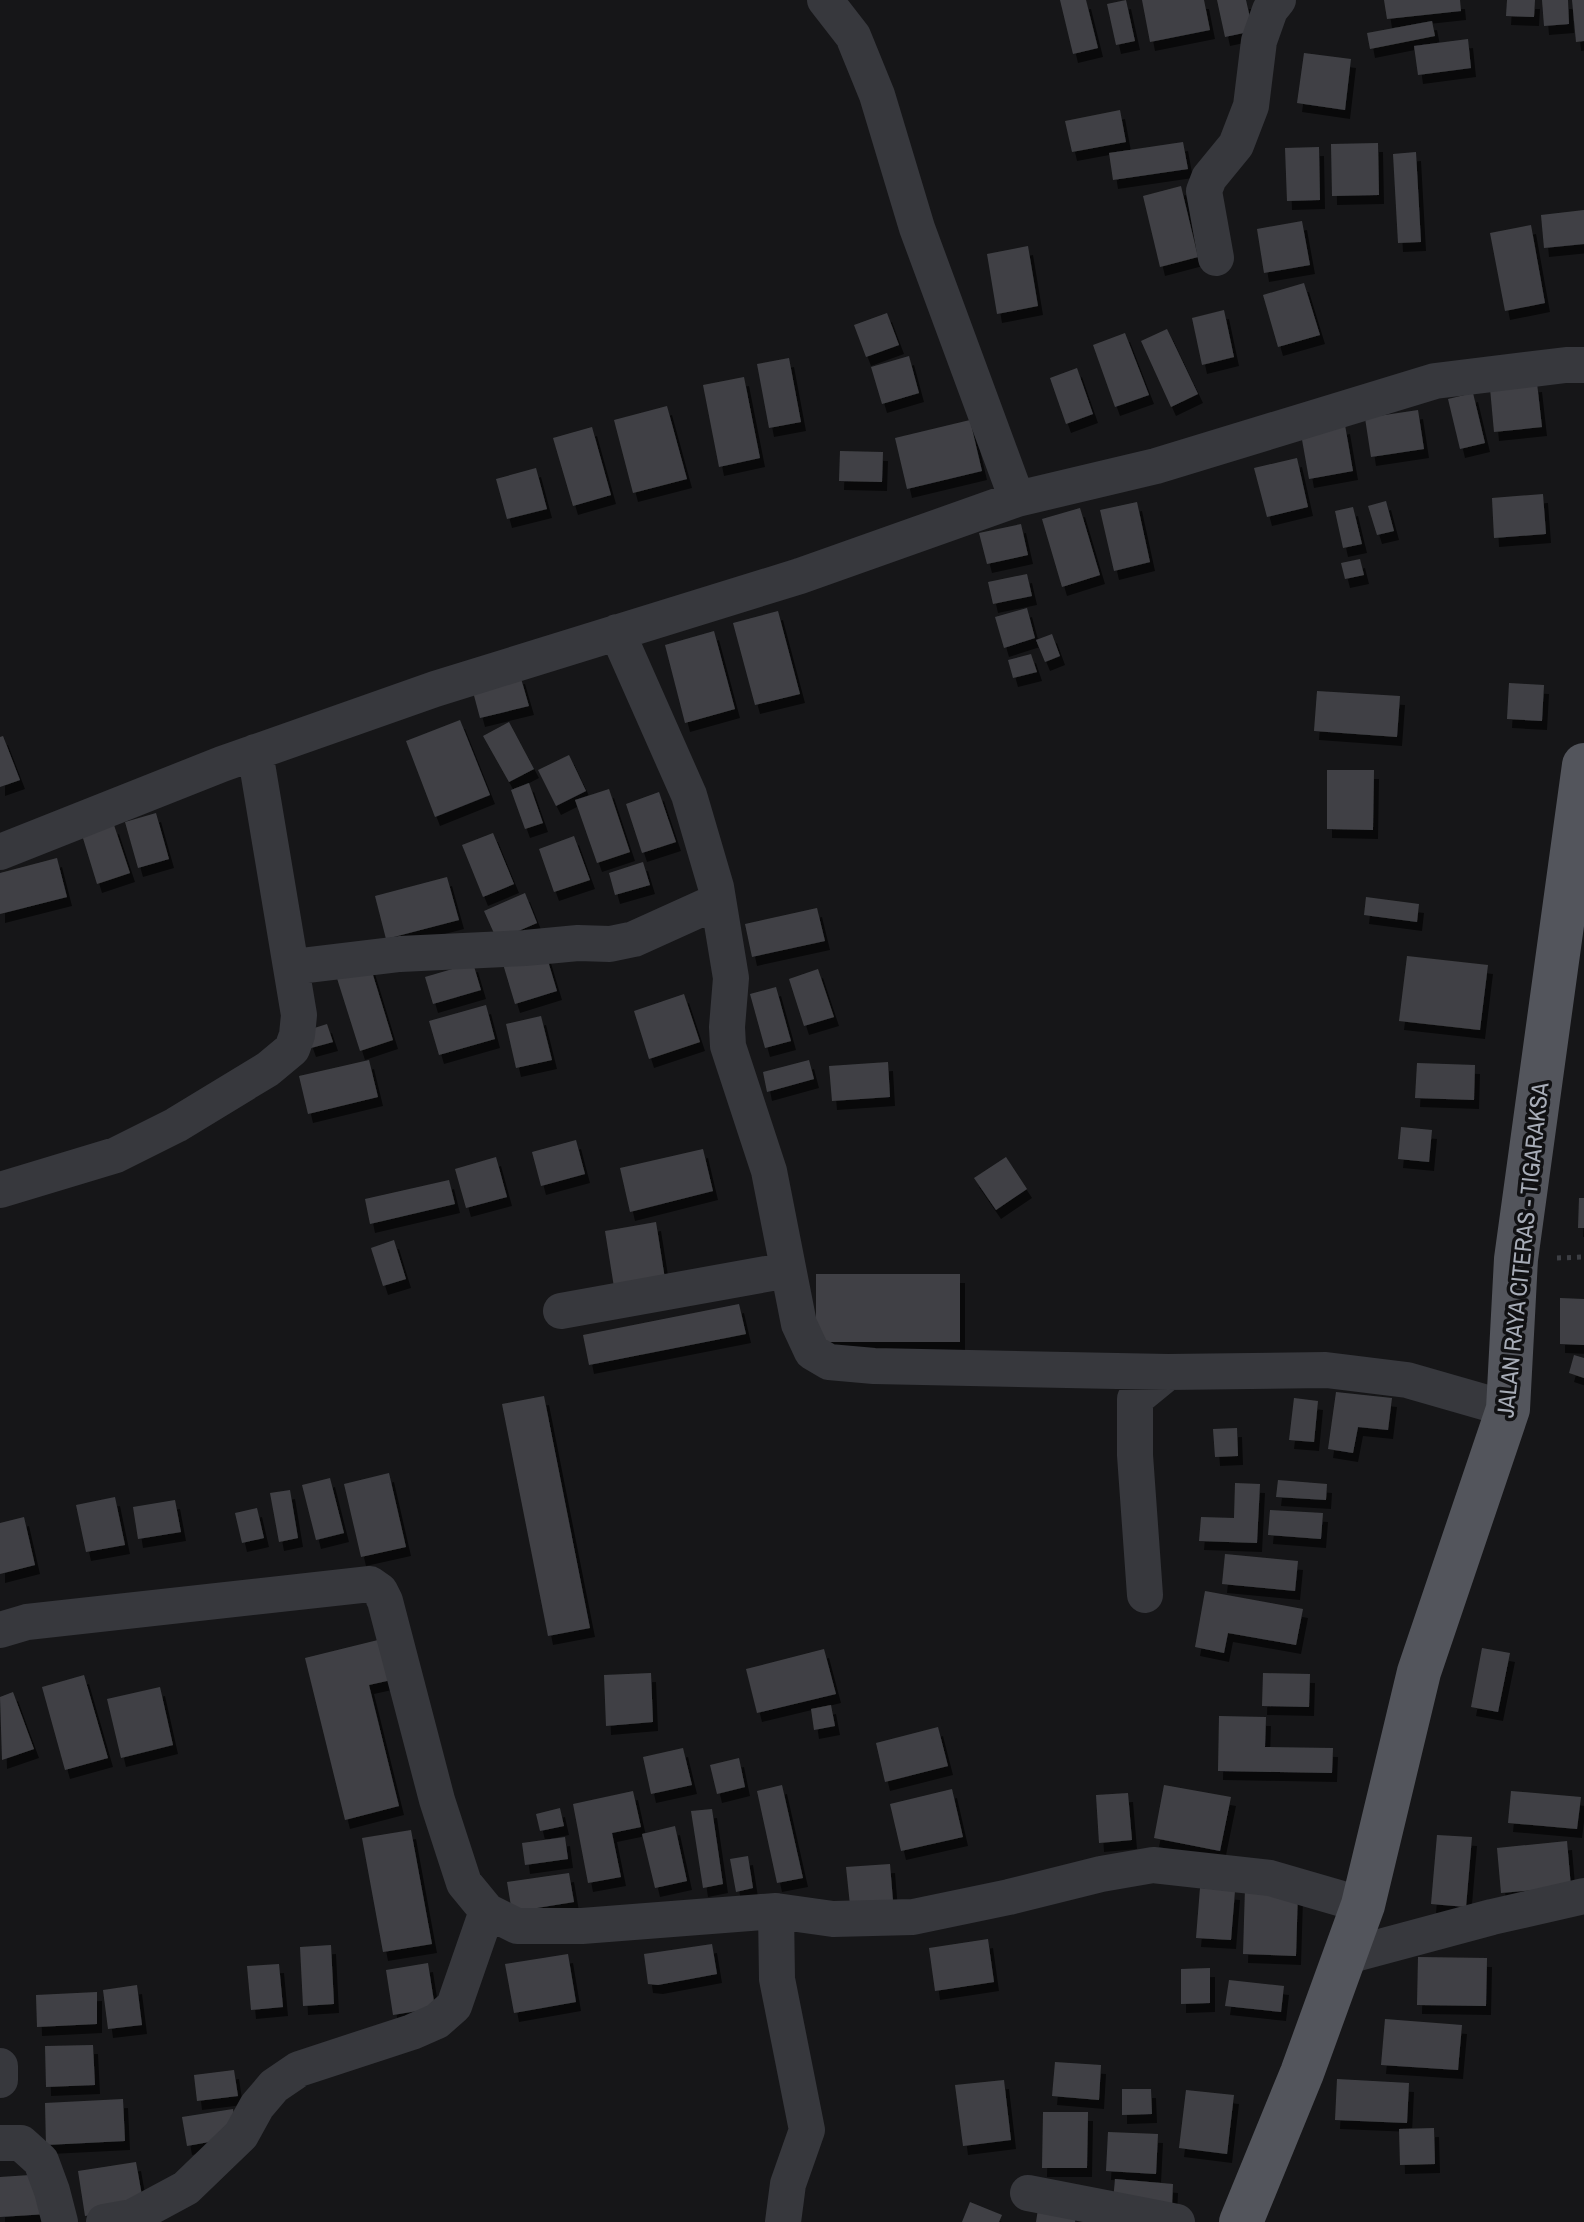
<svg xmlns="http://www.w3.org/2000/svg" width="1584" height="2222" font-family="'Archivo Narrow',sans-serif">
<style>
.building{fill:#404145;filter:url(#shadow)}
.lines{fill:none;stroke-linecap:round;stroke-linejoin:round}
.path{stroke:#3d3f44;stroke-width:5;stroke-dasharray:4 6;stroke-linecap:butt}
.street{stroke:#37383d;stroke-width:36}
.primary{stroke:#53555c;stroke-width:44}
.labels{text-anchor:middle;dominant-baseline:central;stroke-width:7;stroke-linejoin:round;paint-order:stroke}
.street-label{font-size:24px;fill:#a8adb8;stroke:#111113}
</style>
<defs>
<filter id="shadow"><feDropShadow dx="5" dy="9" stdDeviation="0" flood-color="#0009"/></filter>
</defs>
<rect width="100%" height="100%" fill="#161618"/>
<!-- building -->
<path class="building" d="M1060 0H1086L1098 48 1073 54Z
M1126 0 1135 41 1116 45 1107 4Z
M1142 0H1204L1210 30 1150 42Z
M1217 0H1246L1253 31 1225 37Z
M1384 0H1460L1461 11 1387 19Z
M1507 0H1535L1534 17 1506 16Z
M1542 0H1568L1569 24 1544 26Z
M1572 0H1584V41L1576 42Z
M1432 21 1435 36 1370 49 1367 33Z
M1468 39 1471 68 1418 75 1414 46Z
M1304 53 1351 59 1345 110 1297 103Z
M1120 110 1126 142 1072 152 1065 121Z
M1183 142 1188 169 1113 180 1109 153Z
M1378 143 1379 195 1332 196 1331 144Z
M1319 147 1320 200 1287 201 1285 148Z
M1416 152 1421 242 1398 243 1393 154Z
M1181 186 1198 257 1160 267 1143 196Z
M1584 210V244L1544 248 1541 215Z
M1302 221 1310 265 1264 273 1257 229Z
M1531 225 1545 303 1505 311 1490 233Z
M1028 246 1038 306 997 314 987 254Z
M1304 283 1320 335 1278 347 1263 295Z
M1224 310 1234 357 1202 365 1192 318Z
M887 313 899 345 866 357 854 325Z
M1167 329 1198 394 1171 407 1141 341Z
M1125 333 1149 395 1115 407 1093 345Z
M909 356 919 393 882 404 871 367Z
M789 358 801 422 769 428 757 364Z
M1077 368 1093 414 1066 424 1050 378Z
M744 377 760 458 719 467 703 385Z
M1537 383 1542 427 1494 432 1490 388Z
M1473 393 1485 443 1460 449 1448 399Z
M667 406 687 479 633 493 614 420Z
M1418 410 1424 449 1371 457 1365 418Z
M970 420 982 471 907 489 895 438Z
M1345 425 1353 471 1309 479 1301 434Z
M592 427 611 495 573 506 553 438Z
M840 451 883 452 882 482 839 481Z
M1297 458 1308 507 1267 517 1254 468Z
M536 468 547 509 507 519 496 479Z
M1543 494 1546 534 1494 538 1492 498Z
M1386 501 1394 531 1377 535 1368 506Z
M1137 502 1150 562 1114 571 1100 510Z
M1353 507 1362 544 1343 548 1335 511Z
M1080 508 1100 575 1062 587 1042 519Z
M1021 524 1028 555 987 564 979 533Z
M1360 559 1364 575 1345 579 1341 563Z
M1027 574 1032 596 993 604 988 582Z
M1027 608 1035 638 1004 648 995 617Z
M778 611 800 694 755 705 733 623Z
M714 631 735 709 685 723 665 645Z
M1052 634 1060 656 1045 662 1036 640Z
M1031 654 1037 672 1013 678 1008 660Z
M520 675 529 706 480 718 472 688Z
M1509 683 1544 685 1542 721 1507 719Z
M1317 691 1400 696 1397 737 1314 731Z
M460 720 490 795 435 817 406 741Z
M509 722 534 769 509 782 483 736Z
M3 736 20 780 0 787V737Z
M569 755 586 791 556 806 538 770Z
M1327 770H1374L1373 830 1327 829Z
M529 783 543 823 525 829 511 790Z
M609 789 630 852 597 863 575 800Z
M659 792 676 842 642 853 626 804Z
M156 813 169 859 138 868 125 822Z
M114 825 130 873 97 884 82 835Z
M493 833 514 884 483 897 462 845Z
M574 836 590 880 554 892 539 849Z
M57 858 67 897 0 914V873Z
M643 862 650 885 615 895 609 873Z
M447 877 459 920 386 939 375 896Z
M525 893 537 923 497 940 484 911Z
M1366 897 1419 904 1417 922 1364 915Z
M817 908 825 941 752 957 745 924Z
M545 951 557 991 515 1004 503 964Z
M1407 956 1488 965 1480 1030 1399 1021Z
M369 962 393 1040 360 1051 335 972Z
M473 963 481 990 433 1004 425 977Z
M818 969 834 1017 804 1026 789 979Z
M776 987 791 1041 765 1048 750 994Z
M684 994 700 1042 649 1059 634 1011Z
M486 1005 495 1039 439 1055 429 1021Z
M541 1016 552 1060 516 1068 506 1024Z
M327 1024 333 1042 311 1048 305 1031Z
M369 1060 378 1097 308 1114 299 1076Z
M809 1060 814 1079 767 1092 763 1072Z
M888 1062 890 1097 832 1101 829 1066Z
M1417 1063 1475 1065 1474 1100 1415 1098Z
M1401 1127 1432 1130 1429 1162 1398 1159Z
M576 1140 585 1174 541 1186 532 1152Z
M703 1149 713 1191 630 1212 620 1168Z
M496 1157 507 1197 466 1208 455 1169Z
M1006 1157 1027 1189 996 1210 974 1178Z
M449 1180 455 1204 370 1224 365 1199Z
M1579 1198H1584V1228H1578Z
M656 1222 665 1279 614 1287 605 1231Z
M394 1240 406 1279 383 1286 371 1248Z
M816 1274H960V1342H816Z
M1560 1298 1584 1299V1345L1560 1344Z
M739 1304 746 1334 589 1365 583 1335Z
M1574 1355 1584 1358V1378L1569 1373Z
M1336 1392 1392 1398 1388 1430 1358 1427 1353 1453 1328 1449Z
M544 1396 590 1628 548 1636 502 1404Z
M1294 1398 1318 1401 1314 1442 1289 1440Z
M1237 1428 1238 1456 1215 1457 1213 1429Z
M389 1473 406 1547 361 1557 344 1484Z
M330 1478 344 1533 316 1540 302 1485Z
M1278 1480 1327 1484 1326 1500 1276 1497Z
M1235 1483 1260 1484 1257 1543 1199 1541 1201 1517 1234 1518Z
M290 1490 298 1538 279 1542 270 1493Z
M115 1497 125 1545 86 1552 76 1505Z
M175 1500 181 1532 138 1539 133 1507Z
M257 1508 264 1538 242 1543 235 1513Z
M1270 1510 1323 1513 1321 1539 1268 1535Z
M24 1517 35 1565 0 1574V1523Z
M1225 1554 1298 1561 1295 1591 1222 1584Z
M1205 1591 1303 1609 1296 1645 1228 1633 1224 1653 1195 1647Z
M386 1638 396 1679 369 1685 399 1806 345 1820 305 1658Z
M1482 1648 1510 1653 1498 1712 1471 1707Z
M824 1649 836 1694 757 1713 746 1669Z
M651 1673 653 1722 606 1726 604 1675Z
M1263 1673 1310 1674 1309 1707 1262 1706Z
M84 1675 108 1758 65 1770 42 1687Z
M160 1687 173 1745 121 1758 107 1699Z
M13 1692 34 1749 2 1760 0 1697Z
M831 1705 835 1726 814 1730 811 1709Z
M1219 1716 1266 1717 1265 1747 1333 1748 1332 1773 1218 1771Z
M938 1727 948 1766 885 1782 876 1743Z
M683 1748 692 1785 651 1794 643 1757Z
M739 1758 745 1787 717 1794 710 1765Z
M782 1785 803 1878 777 1883 757 1791Z
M1164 1785 1231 1797 1220 1851 1154 1838Z
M952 1789 963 1837 901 1851 890 1804Z
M633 1791 641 1827 612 1833 621 1877 588 1883 573 1804Z
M1511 1791 1581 1797 1577 1829 1508 1823Z
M1128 1793 1132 1840 1099 1843 1096 1795Z
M560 1808 564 1826 540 1831 536 1814Z
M712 1809 723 1884 703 1888 691 1811Z
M675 1826 687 1881 655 1888 642 1834Z
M411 1830 432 1944 383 1952 362 1838Z
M1437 1835 1472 1837 1466 1907 1431 1904Z
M565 1837 568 1859 525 1865 522 1843Z
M1567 1841 1571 1887 1501 1893 1497 1848Z
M748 1856 753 1888 736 1892 730 1859Z
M890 1864 893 1901 850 1905 846 1867Z
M569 1873 574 1902 512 1912 507 1882Z
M1200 1888 1235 1891 1231 1940 1196 1938Z
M1245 1888 1298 1890 1296 1956 1243 1954Z
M988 1939 994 1982 935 1991 929 1948Z
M712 1944 717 1974 658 1985 648 1984 644 1954Z
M331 1945 334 2004 303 2006 300 1947Z
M568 1954 576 2002 514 2013 505 1964Z
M1418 1957 1487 1958 1486 2006 1417 2005Z
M428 1963 435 2008 393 2015 386 1970Z
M279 1964 283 2007 251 2010 247 1966Z
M1210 1968V2003L1181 2004V1969Z
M1229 1980 1284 1986 1281 2012 1225 2006Z
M137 1985 142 2025 108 2029 103 1990Z
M97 1992V2024L37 2027 36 1995Z
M1385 2019 1462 2025 1458 2070 1381 2065Z
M93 2045 95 2085 46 2087 45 2046Z
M1055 2062 1101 2065 1099 2100 1052 2096Z
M234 2070 238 2096 197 2101 194 2075Z
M1337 2079 1409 2083 1407 2123 1335 2120Z
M1004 2080 1011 2140 963 2146 955 2085Z
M1122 2089H1151L1152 2114 1122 2115Z
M1186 2090 1234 2095 1227 2154 1179 2148Z
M123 2099 125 2141 46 2145 45 2103Z
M233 2109 237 2137 187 2146 182 2117Z
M1043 2112H1088L1087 2168H1042Z
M1434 2128 1435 2164 1400 2165 1399 2129Z
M1108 2132 1158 2134 1156 2174 1106 2171Z
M136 2162 144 2207 85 2216 78 2171Z
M45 2174 47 2214 0 2217V2177Z
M1115 2179 1173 2184 1172 2206 1113 2202Z
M970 2202 1002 2215 999 2222H962Z
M1038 2209 1076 2217 1075 2222H1036Z"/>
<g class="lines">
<!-- path -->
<path class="path" d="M1557 1258 1584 1257"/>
<!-- street -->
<path class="street" d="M825 0 853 36 877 95 917 228 1017 499
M1216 258 1204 191 1209 178 1236 145 1251 106 1259 41 1270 10 1278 0
M617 632 689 795 716 887 731 978 727 1027 728 1046 769 1171 799 1324 812 1352 829 1362 874 1366 1168 1372 1326 1370 1407 1380 1508 1409
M0 852 222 764 435 689 800 576 1017 499 1156 466 1435 381 1566 365H1584
M292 967 400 954 525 948 578 943 610 944 634 939 718 901
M0 1190 116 1155 176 1125 268 1069 292 1049 297 1035 299 1015 255 752
M561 1311 788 1270
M1145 1595 1135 1455V1399L1168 1372
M0 1630 27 1622 370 1584 380 1591 385 1601 437 1800 464 1883 487 1911 517 1926H582L776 1911 833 1919 913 1917 1009 1897 1101 1874 1153 1865 1270 1878 1363 1905
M776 1911 777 1979 807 2130 788 2184 783 2222
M1343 1957 1492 1917 1584 1896
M0 2066V2080
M0 2143H21L41 2161 52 2191 60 2222
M1028 2193 1177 2222
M104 2222 132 2217 186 2188 241 2135 257 2106 274 2086 299 2069 412 2032 437 2021 454 2006 487 1911"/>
<!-- primary -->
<path class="primary" d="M1241 2222 1302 2073 1363 1905 1419 1672 1508 1409 1516 1259 1584 765"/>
</g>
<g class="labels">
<!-- street labels -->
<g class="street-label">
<text transform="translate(1522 1250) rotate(-84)">JALAN RAYA CITERAS - TIGARAKSA</text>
</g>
</g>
</svg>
